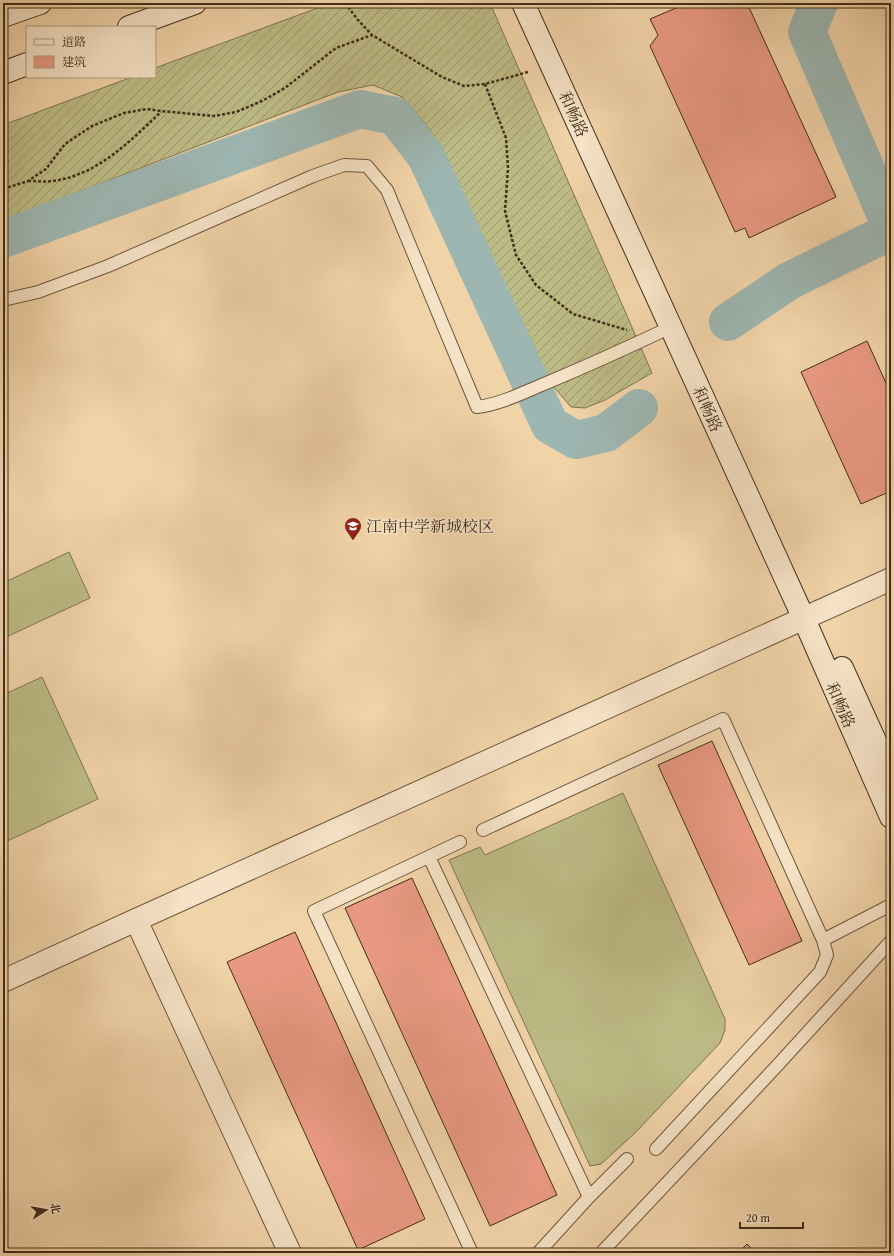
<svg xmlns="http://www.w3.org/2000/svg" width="894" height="1256" font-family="'Gentium Book Plus','Noto Serif SC',serif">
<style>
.grass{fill:#bdbb85;stroke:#807450}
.garden{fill:url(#garden-furrows);stroke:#807450}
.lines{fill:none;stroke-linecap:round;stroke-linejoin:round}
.river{stroke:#9db6b1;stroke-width:38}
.building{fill:#e99983;stroke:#422e1b}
.lane-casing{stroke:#6e573e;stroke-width:14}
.street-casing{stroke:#6e573e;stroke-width:24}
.secondary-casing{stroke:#422e1b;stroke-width:24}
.path{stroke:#422e1b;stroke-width:2.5;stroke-dasharray:3 2;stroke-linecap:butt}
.lane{stroke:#f6e2c6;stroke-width:12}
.street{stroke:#f6e2c6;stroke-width:22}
.secondary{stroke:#f6e2c6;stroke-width:22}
.labels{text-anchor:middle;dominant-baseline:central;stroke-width:3;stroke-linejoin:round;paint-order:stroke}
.street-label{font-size:16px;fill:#422e1b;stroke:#f6e2c6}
.poi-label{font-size:16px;fill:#422e1b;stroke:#f6e2c6;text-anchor:start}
</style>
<defs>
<pattern id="garden-furrows" width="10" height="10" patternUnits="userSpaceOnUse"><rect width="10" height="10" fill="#bdbb85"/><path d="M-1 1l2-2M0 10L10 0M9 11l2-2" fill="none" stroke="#9b986c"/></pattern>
</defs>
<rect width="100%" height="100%" fill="#f1d3a8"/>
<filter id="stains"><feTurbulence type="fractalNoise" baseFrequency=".005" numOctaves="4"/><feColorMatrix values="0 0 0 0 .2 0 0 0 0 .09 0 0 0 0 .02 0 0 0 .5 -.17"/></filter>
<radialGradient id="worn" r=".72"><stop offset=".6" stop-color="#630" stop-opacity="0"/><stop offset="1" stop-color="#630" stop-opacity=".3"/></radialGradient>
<!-- grass -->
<path class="grass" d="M69 552 90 598 4 638 3 635V583Z
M42 677 98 799 3 843V695Z
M623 793 725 1019V1030L720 1043 636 1132 601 1164 590 1166 449 860 480 847 485 855Z"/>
<!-- garden -->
<path class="garden" d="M331 3H490L652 373 605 400 585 408 571 407 540 371 434 136 424 122 402 97 373 85 338 92 3 221V125L132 77H155V68Z"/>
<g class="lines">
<!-- river -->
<path class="river" d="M819 3 807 32 891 227
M3 239 360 109 395 116 426 156 550 425 576 440 606 433 639 408
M728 322 789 281 891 231"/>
</g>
<!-- building -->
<path class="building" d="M688 3H747L836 197 749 238 745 228 735 232 650 46 658 35 650 19Z
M867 341 891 394V491L861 504 801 372Z
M712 741 802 941 749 965 658 765Z
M412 878 557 1195 490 1226 345 908Z
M295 932 425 1219 358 1250 227 962Z
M747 1244 756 1253H738Z"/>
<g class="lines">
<defs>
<path id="lane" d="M3 300 38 292 108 266 313 176 344 165 367 166 387 190 477 407C501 404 522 393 544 384 587 366 629 347 671 327
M483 830 723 719 823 940 827 955 820 972 656 1149
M460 842 314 911 472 1253
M429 857 589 1197
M823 940 891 905
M538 1253 589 1197 627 1159
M601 1253 775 1068 891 941"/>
<path id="street" d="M136 920 891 579
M3 981 136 920 290 1253"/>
<path id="secondary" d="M523 3 804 619 891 817
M3 16 40 3
M129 27 195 3
M3 73 27 64
M842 668 891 776"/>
</defs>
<!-- lane casing -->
<use href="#lane" class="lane-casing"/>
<!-- street casing -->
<use href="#street" class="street-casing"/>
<!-- secondary casing -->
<use href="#secondary" class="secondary-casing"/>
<!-- path -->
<path class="path" d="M345 3 358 20 372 35 442 77 464 86 485 84 528 72
M485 84 506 138 508 168 505 211 516 255 536 285 573 314 627 330
M28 181C37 181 45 182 53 181 98 175 130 141 161 112
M3 188H6L28 181 46 169 65 144 92 126 124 113 147 109 161 111 214 116 236 112 262 101 285 88 336 48 372 35"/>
<!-- lane -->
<use href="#lane" class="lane"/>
<!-- street -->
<use href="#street" class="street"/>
<!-- secondary -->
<use href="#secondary" class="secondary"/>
</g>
<!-- icons -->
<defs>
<symbol id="school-pin" viewBox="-11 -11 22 30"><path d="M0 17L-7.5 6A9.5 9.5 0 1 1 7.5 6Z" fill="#8f2418" stroke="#f6e2c6"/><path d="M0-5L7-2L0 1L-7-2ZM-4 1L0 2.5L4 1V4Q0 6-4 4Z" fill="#fff"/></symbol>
</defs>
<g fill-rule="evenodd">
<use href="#school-pin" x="343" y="516" width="20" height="27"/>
</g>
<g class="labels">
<!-- street labels -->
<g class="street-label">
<text transform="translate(574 114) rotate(66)">和畅路</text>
<text transform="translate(708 409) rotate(66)">和畅路</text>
<text transform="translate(841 705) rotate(66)">和畅路</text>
</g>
<!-- poi labels -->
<g class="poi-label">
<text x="366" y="526">江南中学新城校区</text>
</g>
</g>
<!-- margin -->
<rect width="894" height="1256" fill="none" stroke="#f1d3a8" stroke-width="16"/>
<rect x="4" y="4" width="886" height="1248" fill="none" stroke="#422e1b" stroke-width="2"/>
<rect x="8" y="8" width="878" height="1240" fill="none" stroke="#422e1b"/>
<!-- legend -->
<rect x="26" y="26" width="130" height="52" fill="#f6e2c6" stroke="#ae9a82"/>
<rect x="34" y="39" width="20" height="6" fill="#f6e2c6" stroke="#ae9a82"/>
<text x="62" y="46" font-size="12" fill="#422e1b">道路</text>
<rect x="34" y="56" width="20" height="12" fill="#e99983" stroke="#ae9a82"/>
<text x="62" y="66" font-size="12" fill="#422e1b">建筑</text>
<!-- north arrow -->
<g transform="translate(46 1210) rotate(79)" stroke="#f6e2c6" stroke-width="3" paint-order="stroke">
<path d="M0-3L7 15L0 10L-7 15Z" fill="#422e1b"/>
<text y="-6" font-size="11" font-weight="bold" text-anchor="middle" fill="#422e1b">北</text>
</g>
<!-- scale -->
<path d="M740 1222v6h63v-6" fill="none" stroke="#422e1b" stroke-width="2"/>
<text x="746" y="1222" font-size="12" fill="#422e1b" stroke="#f6e2c6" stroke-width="3" paint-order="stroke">20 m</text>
<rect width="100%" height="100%" filter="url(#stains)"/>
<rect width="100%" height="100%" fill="url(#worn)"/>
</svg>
